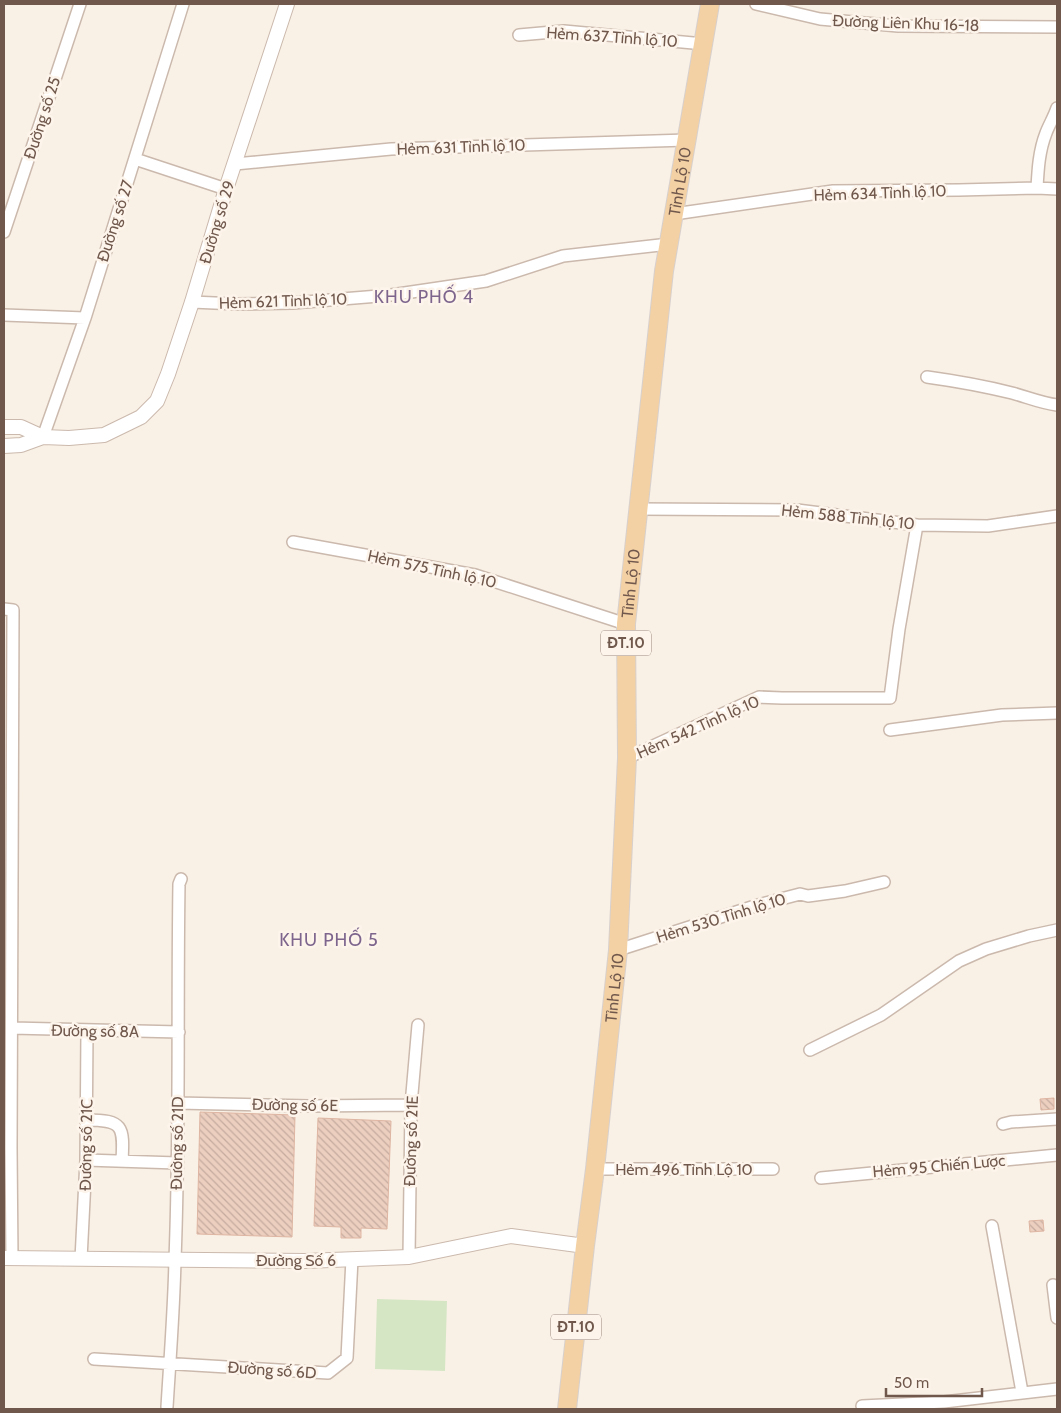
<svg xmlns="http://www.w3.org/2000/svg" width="1061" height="1413" font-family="Cabin,sans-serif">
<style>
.pitch{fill:#d5e6c5}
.building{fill:url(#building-back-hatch);stroke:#deb5a2}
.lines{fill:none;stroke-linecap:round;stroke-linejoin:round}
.minor-casing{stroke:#cbb9ad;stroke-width:14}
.tertiary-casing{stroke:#cbb9ad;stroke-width:16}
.primary-casing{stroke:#d7d0cd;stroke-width:20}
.minor{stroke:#fff;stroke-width:11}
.tertiary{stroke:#fff;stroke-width:14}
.primary{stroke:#f3d1a4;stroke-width:18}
.labels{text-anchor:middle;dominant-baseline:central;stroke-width:5;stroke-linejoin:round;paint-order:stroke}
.shield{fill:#fdf5eb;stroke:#9b877c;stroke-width:1}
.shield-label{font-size:15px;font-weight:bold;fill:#71584d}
.street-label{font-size:16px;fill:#71584d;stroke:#fdf5eb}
.neighbourhood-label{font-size:18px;letter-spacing:1px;fill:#7d658d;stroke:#fdf5eb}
</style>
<defs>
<pattern id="building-back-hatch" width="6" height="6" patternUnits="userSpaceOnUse" patternTransform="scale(1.25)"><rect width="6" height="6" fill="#edcfc0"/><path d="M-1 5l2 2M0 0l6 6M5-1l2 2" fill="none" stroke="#c4ab9e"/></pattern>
</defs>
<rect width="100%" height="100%" fill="#faf1e6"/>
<!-- pitch -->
<path class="pitch" d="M377 1299 447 1301 445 1371 375 1369Z"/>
<!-- building -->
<path class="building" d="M1054 1098V1109L1041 1110 1040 1099Z
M200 1112 295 1115 292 1237 197 1234Z
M318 1118 391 1121 387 1229 361 1228V1238H341V1227L314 1226Z
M1043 1220 1044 1231 1030 1232 1029 1221Z"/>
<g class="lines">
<defs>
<path id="minor" d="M756 4 820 19 898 26 1057 27
M519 35 564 31 704 44
M135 159 226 189
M235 164 391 149 687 140
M1037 188C1038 169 1039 151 1046 133 1049 125 1054 117 1057 108
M674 214 833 191 959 190 1037 188 1057 189
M4 232 80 4
M192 302 237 304 293 303 391 295 486 281 563 256 669 244
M4 315 85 318
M927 377C956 381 984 386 1012 393 1027 397 1041 403 1057 405
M43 437 85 318 183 4
M638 509 797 510 917 525 988 526 1057 516
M293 542 475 575 626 624
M4 609 13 610 11 1148 12 1258
M890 730 1002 715 1057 713
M627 758 759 697 782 698H890L899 629 917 525
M618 950 758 905 800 894 808 896 845 891 884 882
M12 1028 179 1032
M810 1050 881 1015 959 961 986 949 1029 936 1057 930
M178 1103 309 1106 411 1105
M87 1120C123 1120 124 1126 122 1161
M1003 1124 1011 1122 1057 1119
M86 1160 177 1163
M595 1169H773
M821 1178 1057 1155
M992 1226 1022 1392
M409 1257 411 1105 418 1025
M81 1259 86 1160 87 1031
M1053 1285 1057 1318
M94 1359 328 1373 347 1358 352 1259
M862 1406 944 1402 1057 1389
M167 1407C170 1358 174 1309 175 1259 180 1134 177 1009 179 884L181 879"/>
<path id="tertiary" d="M4 427H21L43 437
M4 446 21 445 43 437 69 438 104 435 141 417 157 401 168 374 192 302 226 189 287 4
M4 1258 305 1261 409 1257 511 1236 585 1246"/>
<g id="primary">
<path id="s1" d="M567 1409 585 1246 595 1169 618 950 627 758 626 624 664 271 710 4"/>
</g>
</defs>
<!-- minor casing -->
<use href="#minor" class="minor-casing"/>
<!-- tertiary casing -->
<use href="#tertiary" class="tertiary-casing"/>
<!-- primary casing -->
<use href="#primary" class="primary-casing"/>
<!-- minor -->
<use href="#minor" class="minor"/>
<!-- tertiary -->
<use href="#tertiary" class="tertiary"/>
<!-- primary -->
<use href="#primary" class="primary"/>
</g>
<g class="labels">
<!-- shield labels -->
<g class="shield">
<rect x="601" y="630.5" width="50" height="25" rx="4"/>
<rect x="551" y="1314.5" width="50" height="25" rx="4"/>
</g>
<g class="shield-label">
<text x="626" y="643">ĐT.10</text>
<text x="576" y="1327">ĐT.10</text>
</g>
<!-- street labels -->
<g class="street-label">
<text transform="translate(906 23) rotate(2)">Đường Liên Khu 16-18</text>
<text transform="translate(612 37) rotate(4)">Hẻm 637 Tỉnh lộ 10</text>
<text transform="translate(42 118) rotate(-72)">Đường số 25</text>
<text transform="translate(461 147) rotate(-2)">Hẻm 631 Tỉnh lộ 10</text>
<text stroke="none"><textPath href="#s1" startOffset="1234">Tỉnh Lộ 10</textPath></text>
<text transform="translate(880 193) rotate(-2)">Hẻm 634 Tỉnh lộ 10</text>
<text transform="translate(115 221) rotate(-72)">Đường số 27</text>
<text transform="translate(217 222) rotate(-73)">Đường số 29</text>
<text transform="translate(283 301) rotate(-2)">Hẻm 621 Tỉnh lộ 10</text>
<text transform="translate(848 517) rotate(6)">Hẻm 588 Tỉnh lộ 10</text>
<text transform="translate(432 569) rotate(12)">Hẻm 575 Tỉnh lộ 10</text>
<text stroke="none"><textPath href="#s1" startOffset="829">Tỉnh Lộ 10</textPath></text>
<text transform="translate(698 727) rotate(-24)">Hẻm 542 Tỉnh lộ 10</text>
<text transform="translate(721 918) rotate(-17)">Hẻm 530 Tỉnh lộ 10</text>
<text stroke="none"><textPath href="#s1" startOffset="424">Tỉnh Lộ 10</textPath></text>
<text transform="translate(95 1031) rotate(1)">Đường số 8A</text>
<text transform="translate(295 1105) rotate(1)">Đường số 6E</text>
<text transform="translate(411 1141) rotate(-88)">Đường số 21E</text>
<text transform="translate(177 1143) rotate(-89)">Đường số 21D</text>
<text transform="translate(86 1145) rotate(-89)">Đường số 21C</text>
<text transform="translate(939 1166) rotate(-5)">Hẻm 95 Chiến Lược</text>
<text x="684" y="1169">Hẻm 496 Tỉnh Lộ 10</text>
<text x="296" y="1260">Đường Số 6</text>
<text transform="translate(272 1370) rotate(4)">Đường số 6D</text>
</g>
<!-- neighbourhood labels -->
<g class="neighbourhood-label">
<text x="424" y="297">KHU PHỐ 4</text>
<text x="329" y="940">KHU PHỐ 5</text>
</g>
</g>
<!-- border -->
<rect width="1061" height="1413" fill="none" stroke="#71584d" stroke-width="10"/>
<!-- scale -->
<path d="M886 1388v8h96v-8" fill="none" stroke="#71584d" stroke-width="2.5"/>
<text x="894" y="1388" font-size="15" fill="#71584d" stroke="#fdf5eb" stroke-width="4" paint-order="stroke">50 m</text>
</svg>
